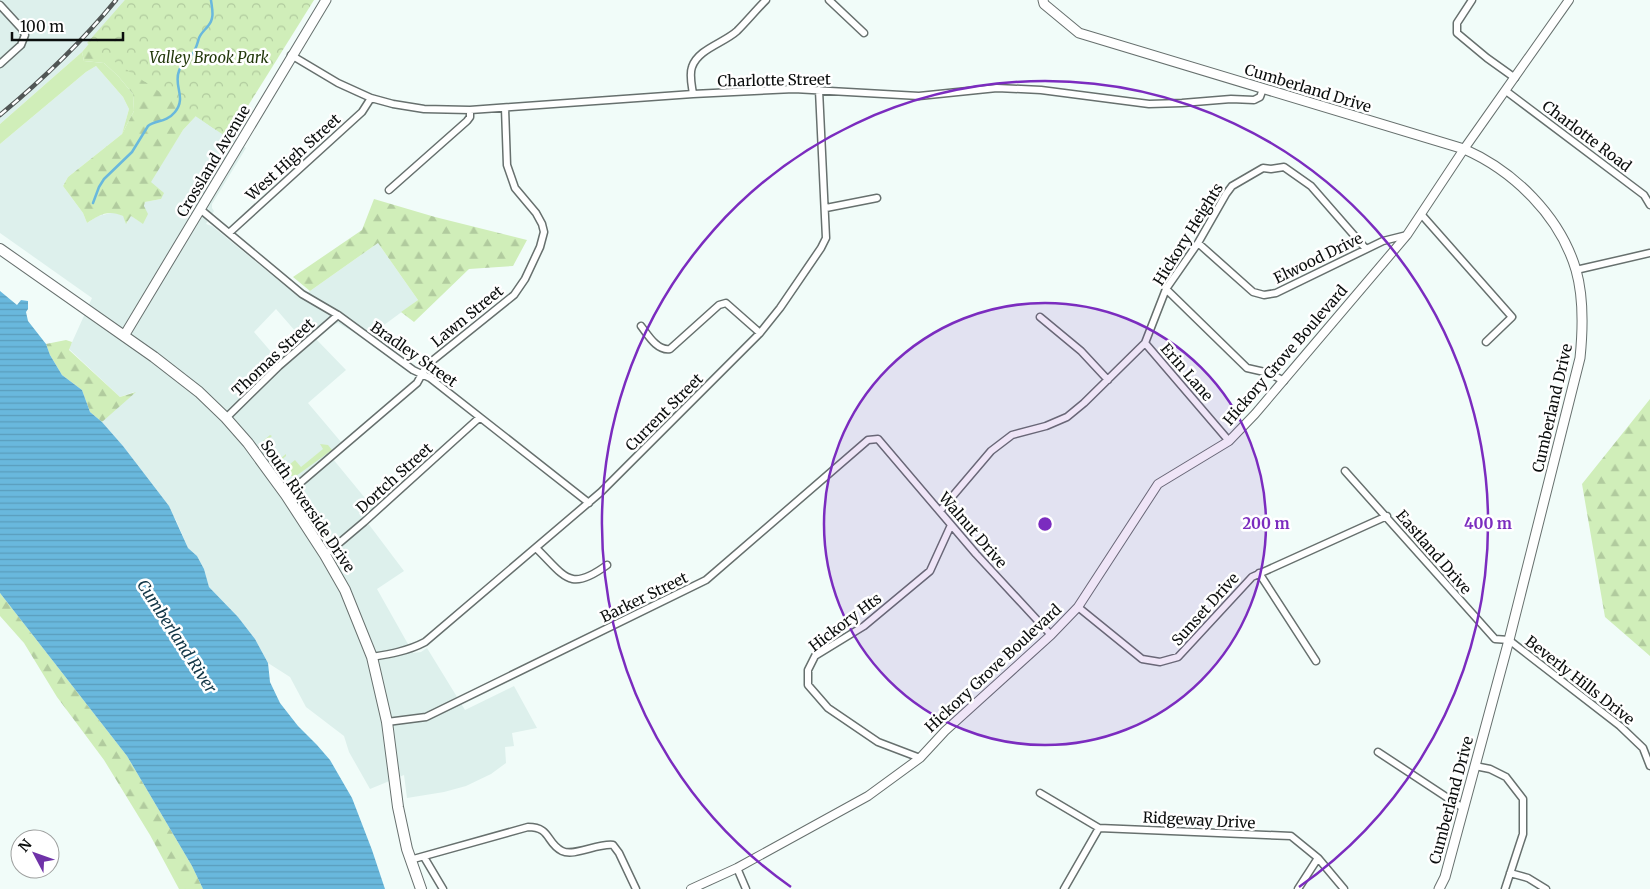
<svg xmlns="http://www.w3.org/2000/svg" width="1650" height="889" font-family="Merriweather,serif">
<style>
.built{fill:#ddf0ec;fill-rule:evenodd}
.grass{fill:#d0eeb9}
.forest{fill:url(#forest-firs)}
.park{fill:url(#park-crowns)}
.water{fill:url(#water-rules)}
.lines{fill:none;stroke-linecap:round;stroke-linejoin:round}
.stream{stroke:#69b8dd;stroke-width:2.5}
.minor-casing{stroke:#67706e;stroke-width:9}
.tertiary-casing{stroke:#67706e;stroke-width:10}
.secondary-casing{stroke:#67706e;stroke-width:11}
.trunk-casing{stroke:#67706e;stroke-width:12}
.minor{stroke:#fff;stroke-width:6}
.tertiary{stroke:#fff;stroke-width:8}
.secondary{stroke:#fff;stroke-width:9}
.trunk{stroke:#fff;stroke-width:10}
.rail-casing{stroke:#515655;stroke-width:4.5}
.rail{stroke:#fff;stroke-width:2.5;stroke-dasharray:8;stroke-linecap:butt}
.ring{fill:none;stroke:#7b2cbf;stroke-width:2.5}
.labels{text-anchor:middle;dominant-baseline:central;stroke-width:5;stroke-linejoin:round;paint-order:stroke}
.park-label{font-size:15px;font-style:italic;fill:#22380b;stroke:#fff}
.street-label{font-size:15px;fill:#0b0e0d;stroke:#fff}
.water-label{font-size:16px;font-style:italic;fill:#113545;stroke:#fff}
.centre{fill:#7b2cbf;stroke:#fff;stroke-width:2.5}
.ring-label{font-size:15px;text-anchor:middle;font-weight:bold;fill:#7b2cbf;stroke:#fff;stroke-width:5;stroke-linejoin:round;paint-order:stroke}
</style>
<defs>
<pattern id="forest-firs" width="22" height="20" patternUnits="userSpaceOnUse" patternTransform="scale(1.25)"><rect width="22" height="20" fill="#d0eeb9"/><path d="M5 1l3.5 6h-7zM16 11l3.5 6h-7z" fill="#b1cb9e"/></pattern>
<pattern id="park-crowns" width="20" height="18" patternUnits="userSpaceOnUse" patternTransform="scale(1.25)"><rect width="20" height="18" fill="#d0eeb9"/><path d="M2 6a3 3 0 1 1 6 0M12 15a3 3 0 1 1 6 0" fill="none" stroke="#b1cb9e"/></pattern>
<pattern id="water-rules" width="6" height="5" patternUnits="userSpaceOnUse" patternTransform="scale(1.25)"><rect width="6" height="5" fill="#69b8dd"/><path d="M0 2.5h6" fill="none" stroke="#5a9dbc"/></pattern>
</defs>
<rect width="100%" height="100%" fill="#f1fcf9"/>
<!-- built -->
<path class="built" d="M0 0H125L82 52 0 124Z
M96 66 123 97 129 109 122 134 68 177 64 184 63 186 83 213 87 223 98 216 115 212 123 216 127 223 131 216 142 223 145 202 161 199 150 182 183 130 196 116 246 148 212 204V208L214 211 206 224 212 226 300 298 378 243 418 300 365 339 338 323 333 325 316 339 346 370 308 403 341 442 328 453 374 509 364 518 404 571 377 589 413 653 421 652 427 648 465 710 514 686 537 728 512 733 514 746 505 747 506 763 491 774 466 786 444 792 407 798 404 775 370 789 349 752 344 736 306 707 290 677 268 663 255 639 238 617 209 587 204 569 197 556 188 548 176 520 123 446 102 422 134 392 120 397 69 349 92 298 0 233V144L86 72ZM276 309 303 340 279 361 254 332Z"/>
<!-- grass -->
<path class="grass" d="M82 52 84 61 104 63 118 76 133 94 134 111 122 134 129 109 123 97 96 66 86 72 0 144V124Z
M270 435 272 436 267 440 281 458 286 454V456L279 462 263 441Z
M320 444 328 445 332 450 296 476H290L284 469 295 460 301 467 323 449Z"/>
<!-- forest -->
<path class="forest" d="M125 0 216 130 196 116 183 130 151 182 164 193 161 199 145 202 144 206 148 214 143 224 131 216 126 224 123 216C108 209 99 215 87 223L83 213 63 186 68 177 122 134 134 111 133 94 118 76 104 63 84 61 82 52Z
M374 199 435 217 527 240 513 266 469 269 414 322 401 312 418 300 378 243 310 291 293 277 362 230Z
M66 340 72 342 69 350 120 397 136 392 102 422 90 412 82 390 62 375 50 355 46 344Z
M1650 399V656L1605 617 1582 484Z
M0 593 127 756 192 866 203 889H179L150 835 104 760 57 697 24 643 0 616Z"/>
<!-- park -->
<path class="park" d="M125 0H314L228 138 87 43Z"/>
<!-- water -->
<path class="water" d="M0 291 17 305 21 300 28 301V309L26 312 28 321 46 344 50 355 62 375 82 390 90 412 102 422 123 446 169 506 188 548 197 556 204 569 209 587 238 617 255 639 268 663 270 682 280 703 298 726 317 745 330 760 352 798 372 850 385 889H203L192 866 127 756 0 593Z"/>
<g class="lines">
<!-- stream -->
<path class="stream" d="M93 203 99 187 104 179 132 152 148 126C155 120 166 123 175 112 187 97 173 86 179 71 181 64 186 61 191 56 196 50 197 45 199 38 201 33 205 30 208 26 215 18 212 9 211 0"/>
<defs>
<path id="minor" d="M829 0 864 33
M1472 0 1457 23V33L1487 58 1515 78
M0 5 22 29 25 35 21 45 0 64
M291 55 338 83 371 98 393 104 424 109 470 110 693 94 794 89 919 96 997 88 1041 90 1149 104 1182 103 1231 99 1254 100 1260 97 1263 89
M1506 91 1644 195 1650 205
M693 94C692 86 689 75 692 67 698 49 724 43 737 31 747 21 756 10 766 0
M389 190 467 121 470 117V110
M826 208 877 198
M200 209 302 294 338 315 413 370 430 378 589 503
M1421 214 1512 317 1486 342
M229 233 362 112 371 98
M1198 243 1253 292 1264 295 1276 293 1383 241 1407 235
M1576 270 1650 253
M1166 289 1247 368 1269 373 1284 381
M1040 317 1081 351 1108 380
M641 326C648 335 657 351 670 349L719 305 726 303 760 333
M1145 343 1229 441
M226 418 279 366 338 315
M1345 471 1495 639 1509 640 1620 726 1643 748 1650 766
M286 495 417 383 427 365 514 295 525 279 540 247 544 232 542 224 536 213 515 188 507 165 505 108
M940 511 991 451 1012 435 1046 426 1067 417 1084 403 1145 343 1166 289 1198 243 1226 194 1232 186 1263 168 1271 169 1284 167 1311 186 1366 249
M536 548C565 576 569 593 607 565
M325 555 364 522 479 418
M1259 573 1316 661
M1078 607 1142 659 1160 662 1178 657 1252 577 1387 516
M372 657C390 654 408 651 425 642L601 492 760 333 780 308 821 248 826 238 819 90
M387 722 426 717 706 580 868 440 878 439 976 554 1051 635
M1378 752 1463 808
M920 758 878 742 828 708 808 685V670L815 656 864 626 930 571 951 525
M1475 766 1490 769 1506 777 1523 799V834L1505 889
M1040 793 1099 828 1291 836 1318 858 1344 889
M424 857 443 889
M410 860 528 827C551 827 546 843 562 851 574 857 598 843 613 845L619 853 636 889
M737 868 746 889
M1510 873 1528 878 1546 889
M1064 889 1099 828
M1298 889 1318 858"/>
<path id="tertiary" d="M691 889 737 868 868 796 920 758 945 731 1051 635 1078 607 1158 484 1229 441 1255 414 1407 235 1464 149 1569 0"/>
<path id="secondary" d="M1043 0 1044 4 1079 33 1464 149C1514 171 1560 216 1576 270 1584 298 1583 329 1580 358L1509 640 1445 877 1439 889
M124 336 326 0"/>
<path id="trunk" d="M0 249 154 357 199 392 226 418 248 443 286 495 325 555 345 590 372 657 387 722 398 807 407 849 421 889"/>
</defs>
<!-- minor casing -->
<use href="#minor" class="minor-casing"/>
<!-- tertiary casing -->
<use href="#tertiary" class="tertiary-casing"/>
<!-- secondary casing -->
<use href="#secondary" class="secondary-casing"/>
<!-- trunk casing -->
<use href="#trunk" class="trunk-casing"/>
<!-- minor -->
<use href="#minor" class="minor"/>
<!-- tertiary -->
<use href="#tertiary" class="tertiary"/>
<!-- secondary -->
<use href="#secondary" class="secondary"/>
<!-- trunk -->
<use href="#trunk" class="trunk"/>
<defs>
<path id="rail" d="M0 115C42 80 81 43 116 0"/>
</defs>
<!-- rail casing -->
<use href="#rail" class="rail-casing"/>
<!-- rail -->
<use href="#rail" class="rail"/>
</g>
<!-- distance rings -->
<circle cx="1045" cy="524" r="221" fill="#7b2cbf" fill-opacity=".12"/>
<g class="ring">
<circle cx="1045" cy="524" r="221"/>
<path d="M791 887A443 443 0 1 1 1299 887"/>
</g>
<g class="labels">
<!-- park labels -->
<g class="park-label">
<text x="209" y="57">Valley Brook Park</text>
</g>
<!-- street labels -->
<g class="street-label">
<text transform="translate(774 80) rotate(-1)">Charlotte Street</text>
<text transform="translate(1308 88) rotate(17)">Cumberland Drive</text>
<text transform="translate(1587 136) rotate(37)">Charlotte Road</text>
<text transform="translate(293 157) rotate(-42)">West High Street</text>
<text transform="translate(213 161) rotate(-59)">Crossland Avenue</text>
<text transform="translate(1188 234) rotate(-58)">Hickory Heights</text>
<text transform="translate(1318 258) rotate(-26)">Elwood Drive</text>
<text transform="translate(467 316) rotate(-39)">Lawn Street</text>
<text transform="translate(414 354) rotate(35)">Bradley Street</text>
<text transform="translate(1285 355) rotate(-49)">Hickory Grove Boulevard</text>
<text transform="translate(273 357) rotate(-43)">Thomas Street</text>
<text transform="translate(1187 372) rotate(49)">Erin Lane</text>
<text transform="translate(1552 408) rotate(-77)">Cumberland Drive</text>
<text transform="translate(664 412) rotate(-45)">Current Street</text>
<text transform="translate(394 478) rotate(-42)">Dortch Street</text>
<text transform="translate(308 506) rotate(56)">South Riverside Drive</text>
<text transform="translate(973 530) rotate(49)">Walnut Drive</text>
<text transform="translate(1434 552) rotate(49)">Eastland Drive</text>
<text transform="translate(644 597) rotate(-26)">Barker Street</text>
<text transform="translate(1205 609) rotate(-48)">Sunset Drive</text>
<text transform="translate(845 622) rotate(-37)">Hickory Hts</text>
<text transform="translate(993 668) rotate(-43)">Hickory Grove Boulevard</text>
<text transform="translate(1580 680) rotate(38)">Beverly Hills Drive</text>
<text transform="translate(1451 800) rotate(-75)">Cumberland Drive</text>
<text transform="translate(1199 820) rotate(3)">Ridgeway Drive</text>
</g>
<!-- water labels -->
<g class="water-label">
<text transform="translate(177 636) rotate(57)">Cumberland River</text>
</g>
</g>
<circle cx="1045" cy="524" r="8" class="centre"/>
<g class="ring-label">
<text x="1266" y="529">200 m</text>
<text x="1488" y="529">400 m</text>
</g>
<!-- north arrow -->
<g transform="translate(35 854) rotate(311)"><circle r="24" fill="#ffffff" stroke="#9d9f9e"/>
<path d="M0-4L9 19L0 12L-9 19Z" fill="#6f32a8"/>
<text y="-8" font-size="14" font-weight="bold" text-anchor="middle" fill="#0b0e0d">N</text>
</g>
<!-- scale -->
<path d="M12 32v8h111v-8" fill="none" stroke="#0b0e0d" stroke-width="2.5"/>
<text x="20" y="32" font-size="15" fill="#0b0e0d" stroke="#ffffff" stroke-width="4" paint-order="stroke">100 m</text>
</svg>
